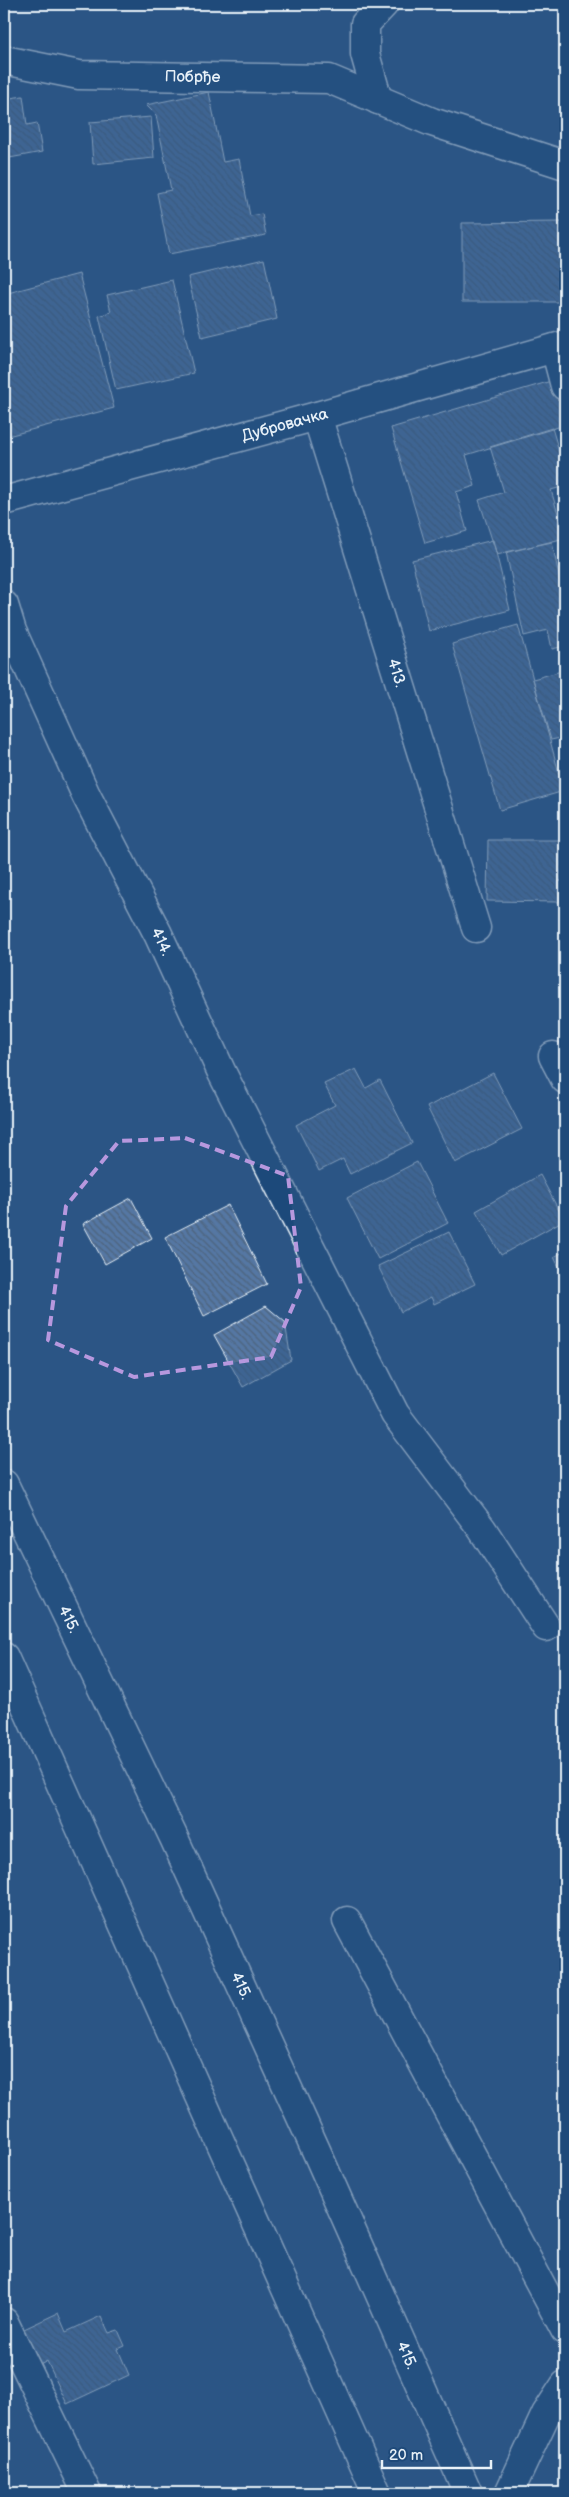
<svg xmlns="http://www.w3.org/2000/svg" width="569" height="2497" font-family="'Balsamiq Sans',sans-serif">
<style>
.building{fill:url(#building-back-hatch);stroke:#e8f1f8}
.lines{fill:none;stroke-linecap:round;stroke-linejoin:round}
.minor-casing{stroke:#e8f1f8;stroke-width:31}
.major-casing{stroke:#e8f1f8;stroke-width:31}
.minor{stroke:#1f4a7a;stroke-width:28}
.major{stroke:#1f4a7a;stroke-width:28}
.marked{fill:none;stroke:#b798de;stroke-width:4;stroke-dasharray:10 6;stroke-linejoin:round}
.labels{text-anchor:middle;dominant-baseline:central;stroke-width:4.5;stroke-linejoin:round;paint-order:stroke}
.street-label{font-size:16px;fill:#e8f1f8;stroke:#1f4a7a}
</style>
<defs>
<pattern id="building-back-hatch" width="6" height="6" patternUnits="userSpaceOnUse" patternTransform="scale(1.25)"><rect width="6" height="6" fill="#5477a3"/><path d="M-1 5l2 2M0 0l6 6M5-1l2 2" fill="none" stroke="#4e627b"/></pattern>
</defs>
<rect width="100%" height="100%" fill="#2c5585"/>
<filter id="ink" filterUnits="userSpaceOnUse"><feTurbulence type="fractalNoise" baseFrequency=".02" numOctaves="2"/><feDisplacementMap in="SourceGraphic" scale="10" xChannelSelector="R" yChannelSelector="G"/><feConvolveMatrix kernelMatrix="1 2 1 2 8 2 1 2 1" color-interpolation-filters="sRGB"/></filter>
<g filter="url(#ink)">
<!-- building -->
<path class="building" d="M209 92 223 162 239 159 250 216 262 214 266 235 169 254 157 193 171 190 156 115 146 105Z
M23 96 27 125 37 123 42 152 4 159V99Z
M151 117 154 158 93 164 90 122Z
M563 222V302H462V223Z
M264 259 277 319 202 337 188 277Z
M79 274 114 408 4 437V294Z
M172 280 194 373 116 390 99 316 111 312 107 295Z
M558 379 565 403V425L466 455 475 486 456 492 467 531 425 543 391 428Z
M552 428 565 471V486L551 490 565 538 497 555 479 500 504 492 490 447Z
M493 540 510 610 429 631 412 560Z
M552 542 560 581 565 580V646L552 649 548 630 524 636 506 552Z
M518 625 564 791 500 810 452 644Z
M565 670V737L551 740 533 679Z
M565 769V796L559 771Z
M488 840H565V881H559V902L487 901Z
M356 1069 366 1088 380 1080 412 1143 350 1174 343 1159 319 1171 296 1125 335 1105 324 1084Z
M493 1073 522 1129 455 1163 427 1107Z
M417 1162 448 1223 378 1259 347 1198Z
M540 1175 564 1220 501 1255 476 1211Z
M131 1198 152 1238 105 1264 83 1224Z
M228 1205 267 1284 204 1316 165 1237Z
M449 1232 475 1284 434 1304 431 1297 401 1312 378 1266Z
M565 1251V1279L554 1257Z
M266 1306 285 1322 291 1360 243 1387 214 1335Z
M58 2313 66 2332 101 2316 109 2333 118 2330 125 2346 118 2349 129 2375 67 2404 47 2361 40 2365 24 2329Z"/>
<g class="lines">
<defs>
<g id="minor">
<path id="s1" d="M4 60 79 75 329 79 432 122 565 165"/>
<path d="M378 100 365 54V24L384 4"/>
<path d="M555 348 565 386"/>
<path id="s2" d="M317 416 476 928"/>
<path id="s3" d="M4 605 12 631 86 795 158 934 222 1073 395 1414 482 1529 546 1627"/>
<path d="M553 1056 565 1079"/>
<path id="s4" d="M4 1484 174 1838 315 2148 468 2493"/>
<path d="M4 1657 377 2493"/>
<path d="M347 1921 565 2330"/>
<path d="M4 2322 87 2493"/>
<path d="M509 2493 546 2414 565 2385"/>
</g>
<g id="major">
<path id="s5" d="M4 501 317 416 565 345"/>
</g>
</defs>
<!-- minor casing -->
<use href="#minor" class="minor-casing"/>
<!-- major casing -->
<use href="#major" class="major-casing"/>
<!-- minor -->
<use href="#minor" class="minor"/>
<!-- major -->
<use href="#major" class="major"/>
</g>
</g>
<!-- marked area -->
<path d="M0 0H569V2497H0ZM185 1138 288 1176 301 1287 271 1357 134 1377 48 1340 66 1206 119 1141Z" fill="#2c5585" fill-opacity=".55" fill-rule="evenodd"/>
<path class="marked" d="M185 1138 288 1176 301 1287 271 1357 134 1377 48 1340 66 1206 119 1141Z"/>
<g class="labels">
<!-- street labels -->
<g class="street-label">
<text stroke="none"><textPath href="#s1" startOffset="190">Побрђе</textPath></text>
<text stroke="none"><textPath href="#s5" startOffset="291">Дубровачка</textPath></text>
<text stroke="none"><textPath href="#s2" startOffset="269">413.</textPath></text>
<text stroke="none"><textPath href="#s3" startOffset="372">414.</textPath></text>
<text stroke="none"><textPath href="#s4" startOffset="150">415.</textPath></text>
<text stroke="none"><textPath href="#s4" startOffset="555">415.</textPath></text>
<text stroke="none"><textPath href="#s4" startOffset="960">415.</textPath></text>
</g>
</g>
<!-- margin -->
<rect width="569" height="2497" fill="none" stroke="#1f4a7a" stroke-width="20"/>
<rect x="10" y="10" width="549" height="2477" fill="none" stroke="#e8f1f8" stroke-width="2" filter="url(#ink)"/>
<!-- scale -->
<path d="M382 2460v8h109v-8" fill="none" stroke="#e8f1f8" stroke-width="2.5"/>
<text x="389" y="2460" font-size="15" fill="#e8f1f8" stroke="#1f4a7a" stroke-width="4" paint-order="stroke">20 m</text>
</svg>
